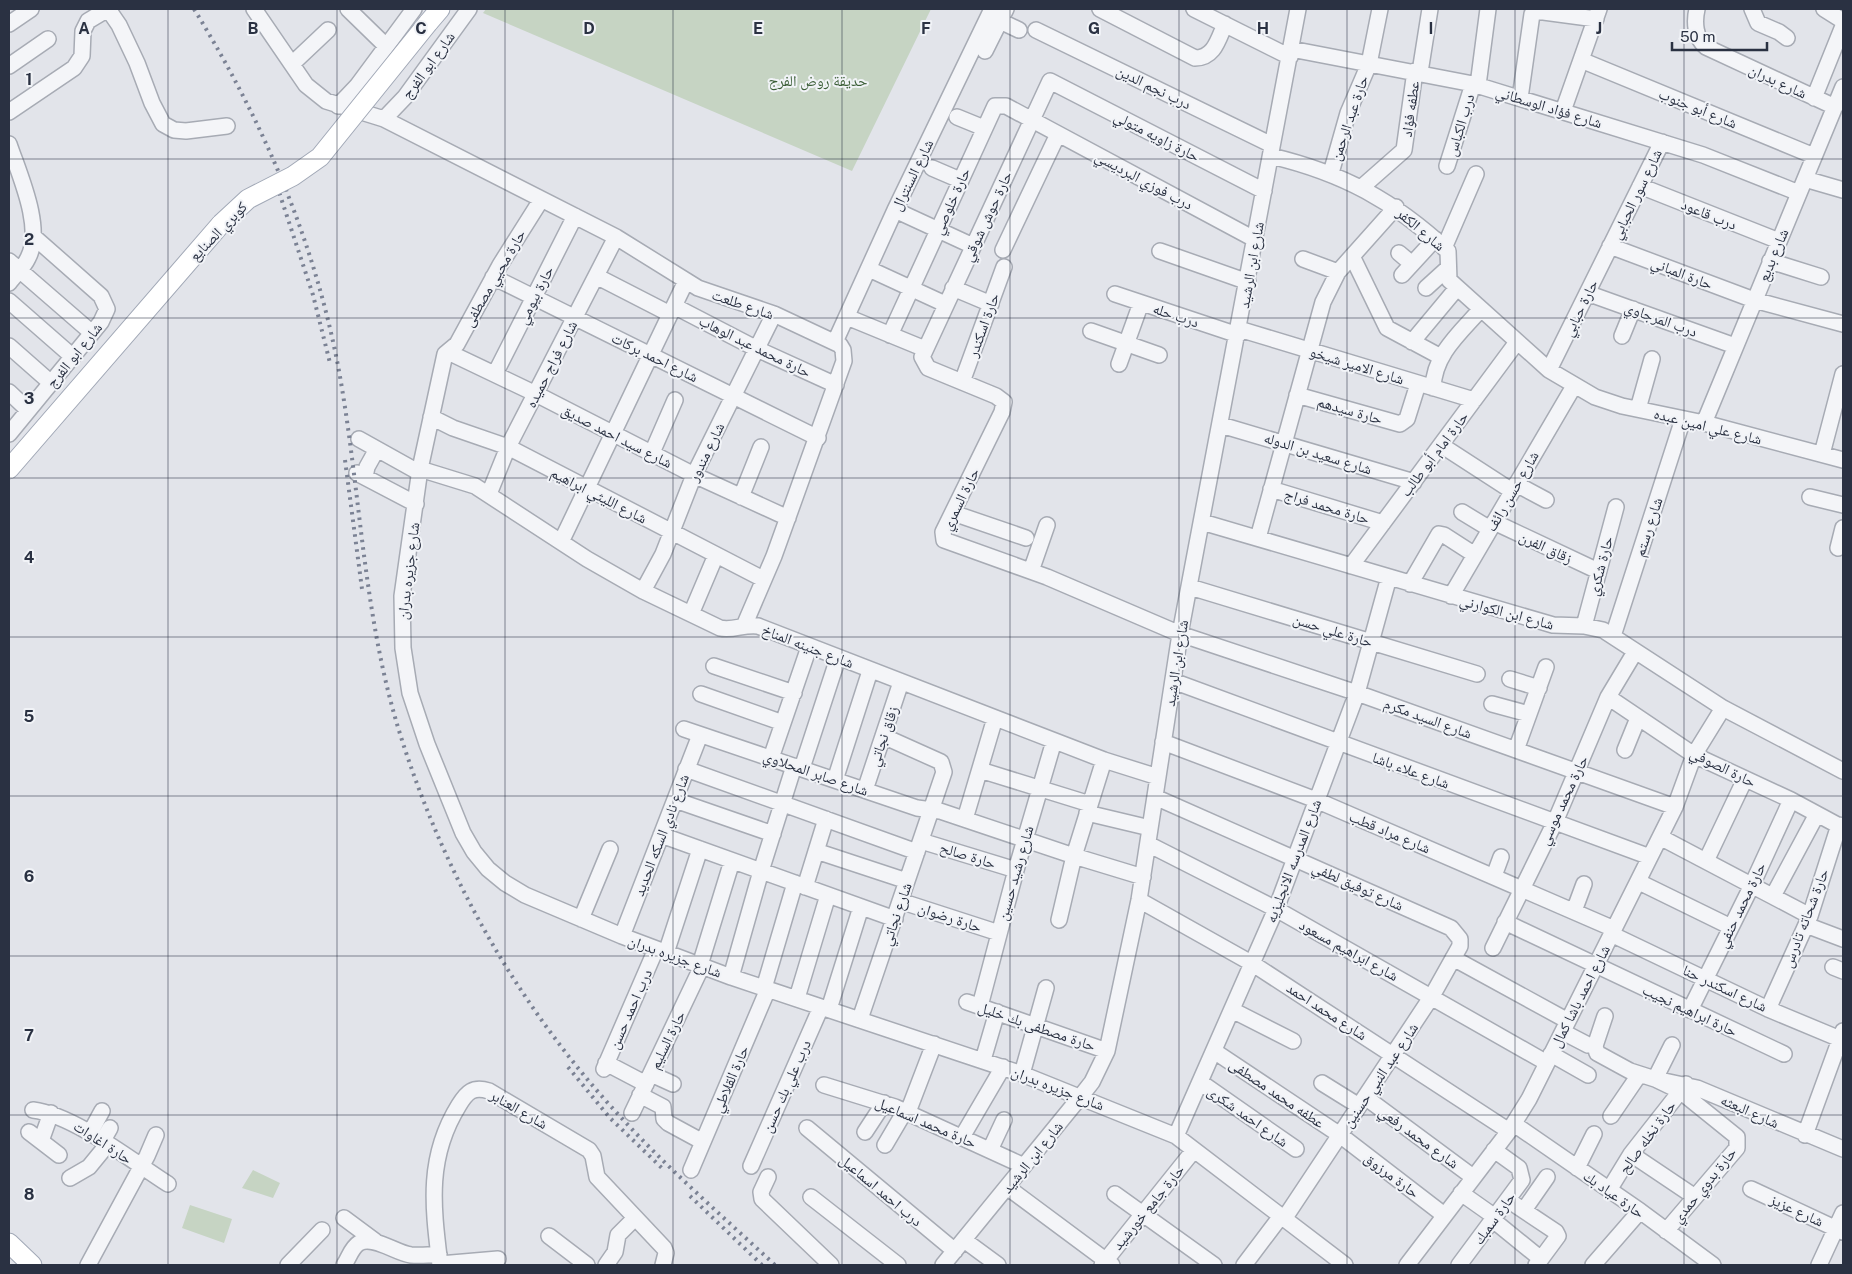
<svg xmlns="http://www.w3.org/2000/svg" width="1852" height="1274" font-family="'Public Sans','Noto Naskh Arabic',sans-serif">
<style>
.green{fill:#c6d4c3}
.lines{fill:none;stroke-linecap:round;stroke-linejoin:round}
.minor-casing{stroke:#a7abb4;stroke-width:18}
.major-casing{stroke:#a1a8b6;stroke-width:21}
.minor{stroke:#f4f5f8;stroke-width:15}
.major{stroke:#fff;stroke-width:19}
.rail{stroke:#7b8294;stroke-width:4;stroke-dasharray:2.5 5;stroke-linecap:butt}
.major-bridge-casing{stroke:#a1a8b6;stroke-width:21;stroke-linecap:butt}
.major-bridge{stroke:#fff;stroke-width:19}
.grid{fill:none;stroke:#2a3142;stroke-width:1;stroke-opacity:0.55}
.labels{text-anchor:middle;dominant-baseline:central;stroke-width:4;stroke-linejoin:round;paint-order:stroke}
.street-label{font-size:15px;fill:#2a3142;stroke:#f1f3f7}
.park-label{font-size:15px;fill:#3b5e37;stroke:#f1f3f7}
.grid-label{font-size:16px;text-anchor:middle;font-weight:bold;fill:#2a3142;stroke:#f1f3f7;stroke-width:4;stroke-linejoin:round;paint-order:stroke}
</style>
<rect width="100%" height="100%" fill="#e2e4ea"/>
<!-- green -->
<path class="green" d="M486 9H931L852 171 483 13Z
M253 1170 280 1183 273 1198 242 1188Z
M190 1205 232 1219 224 1243 182 1228Z"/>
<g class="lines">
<defs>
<path id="minor" d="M108 9 119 25 137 63 152 103 163 124 174 130 186 131 227 126
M254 9 306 85 326 101 384 119 616 237 698 288 774 314 840 345 843 350 844 361 774 556 744 626
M348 9 386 46
M1100 9 1195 58C1214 58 1218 40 1225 24
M1194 9 1290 57
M1697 9C1694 22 1695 38 1706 47L1835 107
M1752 9 1758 23 1779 32 1787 38
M1824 9 1843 21
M1000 21 1019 30
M9 24 31 9
M1036 30 1272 145
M1291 49 1473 84 1703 155 1799 193
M985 51 1006 9
M1581 60 1814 156
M292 64 328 30
M9 66 48 39
M1420 72 1430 9
M1478 85 1488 9
M1520 98 1532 14 1536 11 1596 19
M1814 98 1843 26
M338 106 357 86 414 9
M1563 111 1599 9
M9 112 74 68 82 56 83 31 88 21 108 9
M957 117 984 128
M384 119 405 97 469 9
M9 144C19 174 44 228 28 258 24 267 15 275 9 283
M1271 156C1343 173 1394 201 1448 251L1449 280 1549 370 1595 397 1622 406 1704 423 1843 460
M1447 166 1473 84
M932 168 960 180
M1331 173 1348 113 1369 64 1380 9
M1805 179 1843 190
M1640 186 1779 241
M1362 187 1404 150 1415 71
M1264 191 1050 81 922 357 928 368 996 396 1004 402 1002 412 943 532 944 540 1047 577 1180 634 1357 693 1675 807
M541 200 500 265 457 344 445 354 420 469 402 596 403 648 410 693 427 744 463 833 474 852 488 869 505 883 525 895 622 936 731 977 1022 1074 1176 1136 1345 1265
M895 210 973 246
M1610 246 1754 300 1843 324
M1444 248 1476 174
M1003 250 1058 134
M1160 251 1248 282
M1399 253 1412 264
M1352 256 1387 328 1441 357
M1303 259 1338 272
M9 261 92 333
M1770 261 1821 277
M869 269 945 304
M1402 275 1435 239
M596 276 670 314
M493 277 818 438
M953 288 991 304
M1426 288 1448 268
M1587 293 1735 346
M1115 294 1238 335
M9 301 73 357
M674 306 757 349 836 385
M847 317 925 349
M1239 329 1474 400
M1091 331 1159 355
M890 335 995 106H1006L1256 240
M1622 336 1633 309
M835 342 895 210 992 9
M1412 342 1457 288
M9 346 51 383
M448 352 536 394 694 475 788 518
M1119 364 1141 303
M1549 370 1662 142
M495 374 575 216
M962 382 1004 267
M1433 388C1434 354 1460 333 1481 309
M9 392 28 410
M1297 395 1400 424 1407 419 1418 384
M1638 409 1652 359
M431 417 453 428 508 447 763 579
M1704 423 1843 87
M1221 425 1414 482
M9 434 101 322 107 309 101 296 33 236
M359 439 420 473
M1441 445 1512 491
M1822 454 1843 374
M651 455 675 400
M420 469 475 486 587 559 643 591 720 628C733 631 744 624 758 626L1104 760 1158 777
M357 473 416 504
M365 477 367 467 377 449
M1516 484 1546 500
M1271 489 1383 523
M489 494 508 447 616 237
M741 497 761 447
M1810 497 1843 505
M1462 512 1490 529
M953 513 1026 538
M1202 522 1553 625 1584 626 1603 630 1723 708 1843 771
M1494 522 1598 571
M1258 538 1323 302 1338 272 1396 207
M561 542 686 281
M1838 548 1843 528
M1351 566 1517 342
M1031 571 1047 525
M1410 584 1439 534 1444 535 1475 555
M1190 587 1477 674
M643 591 663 554 694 475 774 314
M1451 596 1574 386
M691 614 716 555
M1584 626 1616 507
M1613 636 1683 419
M714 666 794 693
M1510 679 1539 688
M1173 681 1650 857
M701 694 783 723
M1608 697 1694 755 1791 800 1843 828
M1492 704 1529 714
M684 729 917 808 940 811 1074 856 1143 877
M1163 742 1316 800 1614 929
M1516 750 1546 667
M1625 750 1638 718
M771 758 809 647
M802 768 838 658
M686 769 917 852
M980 770 1090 804
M835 780 870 671
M865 790 901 682
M1155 797 1451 928 1460 939V946L1432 996 1284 1219
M675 800 773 834
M1087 813 1150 828
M965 819 995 718
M661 835 895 919
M1660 837 1810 916
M921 841 1016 870
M1148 844 1276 909 1547 1063
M816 851 907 881
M1706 861 1745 779
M1494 876 1501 857
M1639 882 1731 927
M805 887 826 819
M1773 896 1817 814
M1139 900 1253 964 1509 1131
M900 901 999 933
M1574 911 1584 884
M581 919 610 849
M1059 920 1074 856 1104 760
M1505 922 1784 1054
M1806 925 1843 939
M1611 934 1768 1009 1840 1039
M622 936 700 735
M1493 948 1555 822 1608 697 1635 652
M666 953 700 849
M1453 958 1568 1021
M700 965 732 861
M1833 967 1843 971
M731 977 761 871 794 766
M764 988 795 883
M797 998 828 895
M967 1002 1107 1051
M980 1006 1016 870 1054 741
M829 1009 861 907
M1768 1009 1810 916 1839 825
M1232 1010 1293 1041
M1690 1010 1752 885 1791 800
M1605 1016 1595 1046 1597 1053 1630 1071 1655 1079 1680 1091 1737 1137V1148L1666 1231
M860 1019 944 772 941 762 883 736
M1563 1032 1588 1045
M1672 1045 1655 1079 1697 1088 1843 1149
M1214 1051 1340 1135 1444 1215
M1551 1054 1588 1075
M983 1060 997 1012
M606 1063 646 1084
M604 1069 656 949
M651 1074 673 1084
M1022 1074 1046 988
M1200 1082 1296 1149
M1322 1083 1359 1106
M824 1085 895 1107 1024 1166
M640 1095 663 1107 664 1119 668 1123 703 1142
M1365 1097 1473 1177
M33 1110C74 1115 132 1161 168 1184
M908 1112 934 1044
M632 1113 702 966
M1611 1116 1639 1075
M1514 1124 1640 1211 1713 1265
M807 1128 955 1251
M29 1132 59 1155
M865 1132 884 1103
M90 1133 102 1111
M1805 1135 1843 1031
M1176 1136 1276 909 1357 693 1389 577
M962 1137 1003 1067
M41 1141 51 1113
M102 1142 110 1128
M885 1145 905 1111
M990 1150 1004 1120
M1631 1154 1695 1197
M751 1166 821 1007
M1577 1168 1594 1134
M691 1170 768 989
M768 1177 761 1192 762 1199 831 1265
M70 1178 89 1167 107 1145
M1007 1187 1112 1265
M1751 1189 1843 1232
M1609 1190 1631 1154 1686 1084
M1461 1193 1495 1217
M1115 1194 1214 1265
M811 1197 898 1265
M1508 1200 1556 1232 1558 1236 1541 1259
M1524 1210 1547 1177
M344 1218 375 1241
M1493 1220 1541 1259 1536 1265
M549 1236 587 1265
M964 1240 998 1265
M440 1264 498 1259
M88 1265 147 1156 156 1135
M288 1265 322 1230
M344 1265C349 1258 351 1248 359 1243 373 1235 396 1253 411 1255 421 1256 430 1255 439 1254
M440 1265C433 1207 426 1158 459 1105 467 1092 473 1086 489 1091L589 1150 593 1156 597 1177 664 1248 666 1253 663 1265
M606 1265 615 1252 618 1235 635 1218
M943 1265 1081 1096 1092 1082 1107 1051 1139 900 1180 634 1298 9
M1102 1265 1194 1150
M1244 1265 1281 1216
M1407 1265 1509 1131 1529 1099 1675 807 1694 755 1723 708
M1459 1265 1522 1180 1519 1168 1494 1150
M1593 1265 1640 1211
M1819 1265 1843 1213"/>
<path id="major" d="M428 23 440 9
M9 469 221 224
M9 1243 32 1265"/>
</defs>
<!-- minor casing -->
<use href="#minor" class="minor-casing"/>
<!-- major casing -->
<use href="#major" class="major-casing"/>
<!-- minor -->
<use href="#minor" class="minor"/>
<!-- major -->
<use href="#major" class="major"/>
<!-- rail -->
<path class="rail" d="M194 9C263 121 315 242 339 371 361 493 363 618 401 737 445 876 517 1004 616 1112 665 1166 721 1215 775 1265
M277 186 313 295 330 363
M345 460 362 589
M568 1067 610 1118 665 1171
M690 1196 762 1265"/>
<defs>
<path id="major-bridge" d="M221 224 248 199 293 176 320 157 428 23"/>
</defs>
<!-- major-bridge casing -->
<use href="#major-bridge" class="major-bridge-casing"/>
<!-- major-bridge -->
<use href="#major-bridge" class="major-bridge"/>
</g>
<!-- grid -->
<path class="grid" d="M168 9V1265M337 9V1265M505 9V1265M673 9V1265M842 9V1265M1010 9V1265M1179 9V1265M1347 9V1265M1515 9V1265M1684 9V1265M9 159H1843M9 318H1843M9 478H1843M9 637H1843M9 796H1843M9 956H1843M9 1115H1843"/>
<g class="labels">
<!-- street labels -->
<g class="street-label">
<text transform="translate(428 65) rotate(-54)">شارع ابو الفرج</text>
<text transform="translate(1778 81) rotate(25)">شارع بدران</text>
<text transform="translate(1154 87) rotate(26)">درب نجم الدين</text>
<text transform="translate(1549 107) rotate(17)">شارع فؤاد الوسطاني</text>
<text transform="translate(1698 108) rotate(22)">شارع أبو جنوب</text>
<text transform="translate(1410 109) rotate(-82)">عطفه فؤاد</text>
<text transform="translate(1349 118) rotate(-71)">حارة عبد الرحمن</text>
<text transform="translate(1460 125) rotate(-73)">درب الكباس</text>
<text transform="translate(1157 136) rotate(27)">حارة زاويه متولي</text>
<text transform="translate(912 175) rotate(-64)">شارع السنترال</text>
<text transform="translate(1144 180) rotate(28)">درب فوزي البرديسي</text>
<text transform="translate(1636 194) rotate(-64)">شارع سور الحبابي</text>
<text transform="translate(951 201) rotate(-66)">حارة خلوصي</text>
<text transform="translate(1709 214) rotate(22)">درب قاعود</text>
<text transform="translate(987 216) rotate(-65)">حارة حوش شوقي</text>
<text transform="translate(1421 229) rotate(40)">شارع الكفر</text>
<text transform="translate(218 231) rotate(-46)">كوبري الصنايع</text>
<text transform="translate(1773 255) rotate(-67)">شارع بديع</text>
<text transform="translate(1251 265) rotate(-80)">شارع ابن الرشيد</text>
<text transform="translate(1682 273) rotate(21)">حارة المباني</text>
<text transform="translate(494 278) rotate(-60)">حارة محيي مصطفى</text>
<text transform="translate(535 295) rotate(-63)">حارة بيومي</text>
<text transform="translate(743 304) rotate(19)">شارع طلعت</text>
<text transform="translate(1580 308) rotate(-64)">حارة حبابي</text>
<text transform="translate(1176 315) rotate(19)">درب حله</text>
<text transform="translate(1661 319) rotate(20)">درب المرجاوي</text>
<text transform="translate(983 325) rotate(-70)">حارة اسكندر</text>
<text transform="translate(755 346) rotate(26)">حارة محمد عبد الوهاب</text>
<text transform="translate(74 355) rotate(-51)">شارع ابو الفرج</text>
<text transform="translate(655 357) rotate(26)">شارع احمد بركات</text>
<text transform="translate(551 364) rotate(-63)">شارع فراج حميده</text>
<text transform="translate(1357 365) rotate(17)">شارع الامير شيخو</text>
<text transform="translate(1350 410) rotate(16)">حارة سيدهم</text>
<text transform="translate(1708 426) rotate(14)">شارع علي امين عبده</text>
<text transform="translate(617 436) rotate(27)">شارع سيد احمد صديق</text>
<text transform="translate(706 452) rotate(-64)">شارع مندور</text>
<text transform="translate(1318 453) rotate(17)">شارع سعيد بن الدوله</text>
<text transform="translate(1434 454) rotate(-53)">حارة امام أبو طالب</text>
<text transform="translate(1512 491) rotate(-60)">شارع حسن رائف</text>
<text transform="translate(599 495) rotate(27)">شارع الليثي ابراهيم</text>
<text transform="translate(960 499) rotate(-64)">حارة السمري</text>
<text transform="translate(1327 506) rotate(17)">حارة محمد فراج</text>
<text transform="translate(1648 527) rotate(-72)">شارع رستم</text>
<text transform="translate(1546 547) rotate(25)">زقاق الفرن</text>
<text transform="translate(1600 566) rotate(-75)">حارة شكري</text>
<text transform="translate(408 571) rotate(-83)">شارع جزيره بدران</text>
<text transform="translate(1507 612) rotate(15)">شارع ابن الكوارني</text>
<text transform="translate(1333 630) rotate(17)">حارة علي حسن</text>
<text transform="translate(808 646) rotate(21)">شارع جنينه المناخ</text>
<text transform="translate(1176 663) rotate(-81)">شارع ابن الرشيد</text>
<text transform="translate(1428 718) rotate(20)">شارع السيد مكرم</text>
<text transform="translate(883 736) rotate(-71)">زقاق نجاتي</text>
<text transform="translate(1723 767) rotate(26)">حارة الصوفي</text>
<text transform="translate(1411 770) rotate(20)">شارع علاء باشا</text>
<text transform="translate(816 773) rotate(19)">شارع صابر المحلاوي</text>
<text transform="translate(1563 800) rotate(-65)">حارة محمد موسي</text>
<text transform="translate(1390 832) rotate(23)">شارع مراد قطب</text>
<text transform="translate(661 835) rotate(-69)">شارع نادي السكه الحديد</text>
<text transform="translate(968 855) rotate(17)">حارة صالح</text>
<text transform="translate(1293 861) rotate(-69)">شارع المدرسه الانجليزيه</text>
<text transform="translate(1015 873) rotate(-74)">شارع رشيد حسين</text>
<text transform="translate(1358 886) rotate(24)">شارع توفيق لطفي</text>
<text transform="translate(1741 905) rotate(-64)">حارة محمد حنفي</text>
<text transform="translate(896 914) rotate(-71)">شارع نجاتي</text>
<text transform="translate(950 917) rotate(18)">حارة رضوان</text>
<text transform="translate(1805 918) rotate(-69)">حارة شحاته تادرس</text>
<text transform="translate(1349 950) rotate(29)">شارع ابراهيم مسعود</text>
<text transform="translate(675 956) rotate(20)">شارع جزيره بدران</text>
<text transform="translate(1725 988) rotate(25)">شارع اسكندر حنا</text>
<text transform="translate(1580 996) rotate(-63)">شارع احمد باشا كمال</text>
<text transform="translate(630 1009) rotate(-66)">درب احمد حسن</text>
<text transform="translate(1690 1010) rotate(25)">حارة ابراهيم نجيب</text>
<text transform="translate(1327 1011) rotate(33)">شارع محمد احمد</text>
<text transform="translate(1037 1026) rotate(19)">حارة مصطفى بك خليل</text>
<text transform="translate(667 1040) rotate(-64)">حارة السليم</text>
<text transform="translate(1380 1075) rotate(-56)">شارع عبد النبي حسنين</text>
<text transform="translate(730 1079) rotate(-67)">حارة القلاطي</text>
<text transform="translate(786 1086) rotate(-66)">درب علي بك حسن</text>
<text transform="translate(1058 1088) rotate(21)">شارع جزيره بدران</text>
<text transform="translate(1277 1093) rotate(34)">عطفه محمد مصطفى</text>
<text transform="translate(519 1109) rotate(30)">شارع العنابر</text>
<text transform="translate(1750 1111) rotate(24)">شارع البعثه</text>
<text transform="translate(1248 1116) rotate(35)">شارع احمد شكرى</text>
<text transform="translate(926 1122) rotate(23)">حارة محمد اسماعيل</text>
<text transform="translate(1419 1137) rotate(36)">شارع محمد رفعي</text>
<text transform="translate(1647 1137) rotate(-54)">حارة نخله صالح</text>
<text transform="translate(103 1142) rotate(33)">حارة اغاوات</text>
<text transform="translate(1032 1157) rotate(-51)">شارع ابن الرشيد</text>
<text transform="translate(1392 1175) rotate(37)">حارة مرزوق</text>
<text transform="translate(1704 1185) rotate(-51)">حارة بدوي حمدي</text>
<text transform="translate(881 1190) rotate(40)">درب احمد اسماعيل</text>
<text transform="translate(1614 1194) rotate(35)">حارة عياد بك</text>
<text transform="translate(1148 1207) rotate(-51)">حارة جامع خورشيد</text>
<text transform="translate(1797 1210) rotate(25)">شارع عزيز</text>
<text transform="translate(1494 1218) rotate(-54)">حارة سمبك</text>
</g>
<!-- park labels -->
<g class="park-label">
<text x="818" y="80">حديقة روض الفرج</text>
</g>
</g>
<g class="grid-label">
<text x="84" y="34">A</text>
<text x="253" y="34">B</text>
<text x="421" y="34">C</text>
<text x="589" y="34">D</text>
<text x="758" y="34">E</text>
<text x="926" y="34">F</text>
<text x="1094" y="34">G</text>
<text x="1263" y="34">H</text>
<text x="1431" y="34">I</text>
<text x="1599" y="34">J</text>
<text x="29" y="85">1</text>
<text x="29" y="245">2</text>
<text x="29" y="404">3</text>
<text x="29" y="563">4</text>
<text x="29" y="722">5</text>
<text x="29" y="882">6</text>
<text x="29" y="1041">7</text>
<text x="29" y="1200">8</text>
</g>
<!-- border -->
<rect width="1852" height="1274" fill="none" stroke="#2a3142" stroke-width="20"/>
<!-- scale -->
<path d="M1672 42v8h95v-8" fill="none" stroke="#2a3142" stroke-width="2.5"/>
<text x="1680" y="42" font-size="15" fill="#2a3142" stroke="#f1f3f7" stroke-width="4" paint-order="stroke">50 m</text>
</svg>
